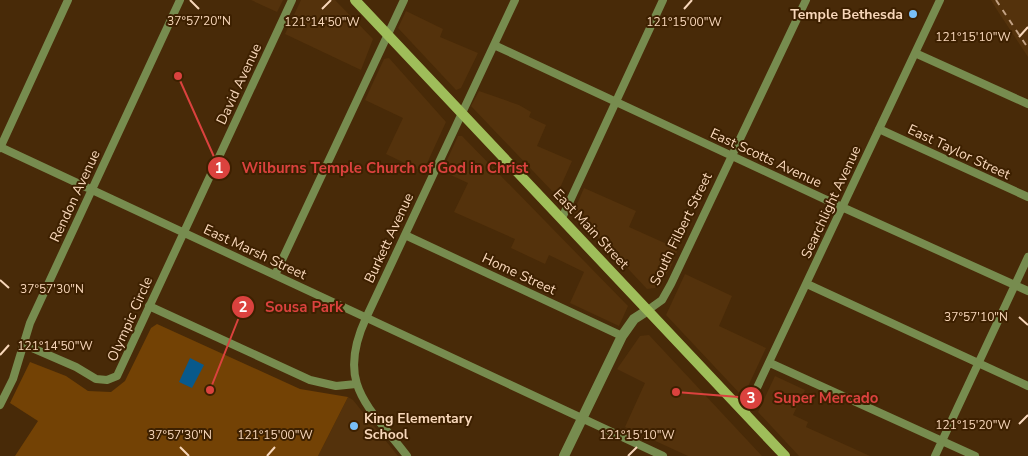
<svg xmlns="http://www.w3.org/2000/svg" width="1028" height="456" font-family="'Nunito Sans',sans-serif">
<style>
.built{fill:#54320c}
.green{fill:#734205}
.water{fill:#08598b}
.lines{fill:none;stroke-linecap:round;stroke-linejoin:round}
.minor{stroke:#778c4f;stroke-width:8}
.tertiary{stroke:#778c4f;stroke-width:10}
.secondary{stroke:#9fbe5a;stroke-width:10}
.rail{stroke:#c3a284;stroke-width:2;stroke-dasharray:6 6;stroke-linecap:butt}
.ticks{fill:none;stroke:#f8d7ba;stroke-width:2}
.poi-dot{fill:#79bff8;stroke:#3d2000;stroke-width:2}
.labels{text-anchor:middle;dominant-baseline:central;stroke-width:4;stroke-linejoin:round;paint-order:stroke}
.poi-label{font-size:14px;font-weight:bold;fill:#f8d7ba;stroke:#3d2000;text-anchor:end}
.street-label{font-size:14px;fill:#f8d7ba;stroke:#3d2000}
.ticks-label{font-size:12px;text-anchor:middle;fill:#f8d7ba;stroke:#3d2000;stroke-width:4;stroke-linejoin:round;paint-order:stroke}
.leader{fill:none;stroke:#db423e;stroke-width:2}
.callout-dot{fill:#db423e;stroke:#3d2000;stroke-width:2}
.mark-label{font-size:15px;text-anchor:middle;font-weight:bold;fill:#fff}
.callout-label{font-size:15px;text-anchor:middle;font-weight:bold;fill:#db423e;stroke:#3d2000;stroke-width:4;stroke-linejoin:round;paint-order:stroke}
</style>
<rect width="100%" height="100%" fill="#482a08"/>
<!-- built -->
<path class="built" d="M251 0H283L277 12Z
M301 0H335L373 39 361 70 285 34Z
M991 0H1028V57L997 10Z
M406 11 443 29 440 37 478 53 461 88 456 90 398 28Z
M389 58 446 122 423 172 386 154 403 118 365 100 384 59Z
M479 91 519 105 531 112 529 117 546 125 537 146 572 161 559 190 552 191 471 106Z
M458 136H462L628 306 619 326 570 303 584 272 549 255 545 264 511 248 515 239 454 212 468 183 442 171Z
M584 188 636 211 629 227 678 249 670 269 655 288 647 289 574 211Z
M685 274 732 296 719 326 766 348 743 397 666 315Z
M649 335 762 456H688L625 427 645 383 617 369 640 336Z
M775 376 805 390 793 415 808 422 806 427 870 456H799L758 412Z
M348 397 353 400 398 456H318Z"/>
<!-- green -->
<path class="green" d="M157 324 300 389 348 397 318 456H15L38 421 10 403 30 362 66 376 88 391 111 392 125 381 151 328Z"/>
<!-- water -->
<path class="water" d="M190 358 204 365 192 388 179 382Z"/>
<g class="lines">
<!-- minor -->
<path class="minor" d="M494 45 833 203 1028 291
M915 53 1028 104
M879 129 1028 197
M0 147 663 456
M0 148 68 0
M562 218 663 0
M405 235 622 336
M275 275 404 0
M807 284 1028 386
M149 306 310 380 336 386 356 384
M648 310 662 300 671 284 806 0
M23 344 76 367 96 379 107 380 117 376 292 0
M770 363 975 456
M0 405 13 379 30 323 180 0
M745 413 940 0
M407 456C369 406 335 385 366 318L515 0
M935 456 1028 257"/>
<!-- tertiary -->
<path class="tertiary" d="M564 456 622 336 634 319 648 310"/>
<!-- secondary -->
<path class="secondary" d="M355 0 785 456"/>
<!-- rail -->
<path class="rail" d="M996 0 1028 48"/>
</g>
<!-- ticks -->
<path class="ticks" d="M190 0 199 9M322 9 331 0M684 9 692 0M1019 37 1028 27M0 280 9 288M1019 317 1028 325M0 355 9 345M1019 424 1028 415M180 447 189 456M267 456 275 447M628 456 637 447"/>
<!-- markers -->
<g class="poi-dot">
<circle cx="913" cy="14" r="5"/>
<circle cx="354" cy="426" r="5"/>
</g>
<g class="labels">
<!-- poi labels -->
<g class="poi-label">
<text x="903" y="14">Temple Bethesda</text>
<text x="364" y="418" text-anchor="start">King Elementary<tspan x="364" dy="16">School</tspan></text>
</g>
<!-- street labels -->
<g class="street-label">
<text transform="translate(239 84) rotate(-65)">David Avenue</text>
<text transform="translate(959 152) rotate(25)">East Taylor Street</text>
<text transform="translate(766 158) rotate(25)">East Scotts Avenue</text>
<text transform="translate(75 196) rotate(-65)">Rendon Avenue</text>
<text transform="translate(831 202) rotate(-65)">Searchlight Avenue</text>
<text transform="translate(591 229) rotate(47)">East Main Street</text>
<text transform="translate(681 229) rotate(-64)">South Filbert Street</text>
<text transform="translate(389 238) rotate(-65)">Burkett Avenue</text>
<text transform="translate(255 252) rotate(25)">East Marsh Street</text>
<text transform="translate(519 274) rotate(25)">Home Street</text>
<text transform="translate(130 319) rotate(-66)">Olympic Circle</text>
</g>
</g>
<g class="ticks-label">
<text x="199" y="25">37°57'20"N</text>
<text x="322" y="26">121°14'50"W</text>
<text x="684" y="26">121°15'00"W</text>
<text x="973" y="41">121°15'10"W</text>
<text x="52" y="293">37°57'30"N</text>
<text x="976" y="321">37°57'10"N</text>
<text x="55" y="350">121°14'50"W</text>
<text x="973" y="429">121°15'20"W</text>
<text x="275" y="439">121°15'00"W</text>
<text x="637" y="439">121°15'10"W</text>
<text x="180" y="439">37°57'30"N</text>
</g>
<!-- callouts -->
<path class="leader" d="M178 76L219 168M210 390L243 307M676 392L751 398"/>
<g class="callout-dot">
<circle cx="178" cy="76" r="5"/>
<circle cx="210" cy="390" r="5"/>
<circle cx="676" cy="392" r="5"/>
<circle cx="219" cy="168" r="12"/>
<circle cx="243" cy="307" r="12"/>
<circle cx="751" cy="398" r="12"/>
</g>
<g class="mark-label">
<text x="219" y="173">1</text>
<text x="243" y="312">2</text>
<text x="751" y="403">3</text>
</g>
<g class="callout-label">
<text x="385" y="173">Wilburns Temple Church of God in Christ</text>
<text x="304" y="312">Sousa Park</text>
<text x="826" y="403">Super Mercado</text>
</g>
</svg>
